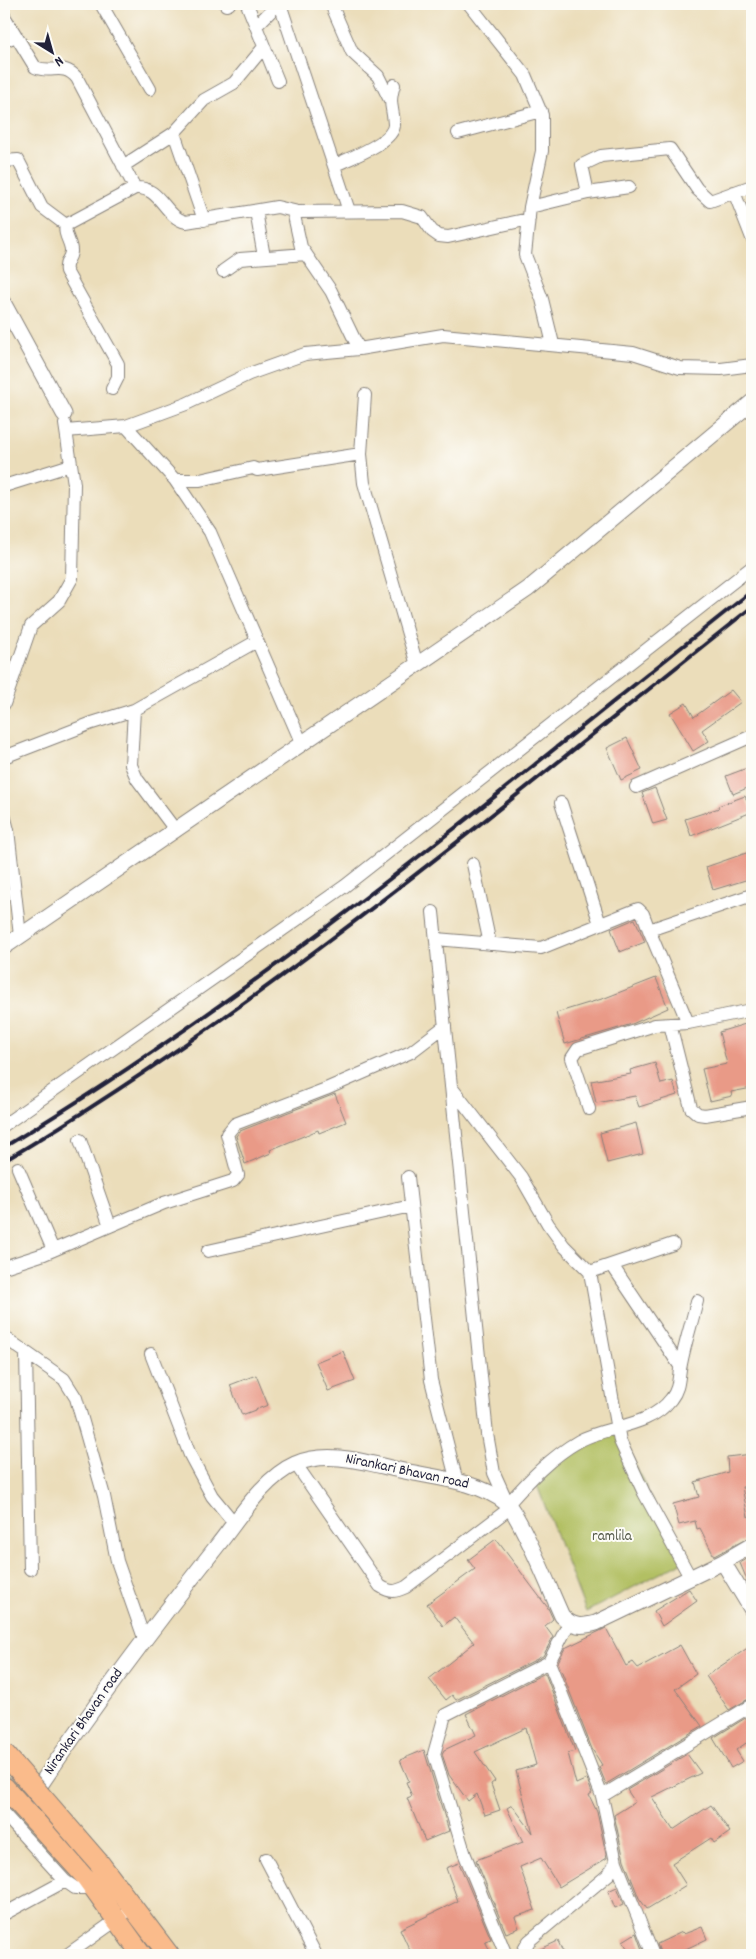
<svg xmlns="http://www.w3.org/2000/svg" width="756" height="1959" font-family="Dekko,sans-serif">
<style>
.green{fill:#b2c063;stroke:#6a714f}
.building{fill:#e99a87}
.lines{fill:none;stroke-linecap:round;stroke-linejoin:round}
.minor-casing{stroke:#86807a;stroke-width:14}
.tertiary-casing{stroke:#86807a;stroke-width:17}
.primary-casing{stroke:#86807a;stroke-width:22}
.minor{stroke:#fff;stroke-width:12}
.tertiary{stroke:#fff;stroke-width:15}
.primary{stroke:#fabb8b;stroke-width:20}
.rail{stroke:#22223b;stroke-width:4}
.primary-bridge-casing{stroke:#86807a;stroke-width:22;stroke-linecap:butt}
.primary-bridge{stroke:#fabb8b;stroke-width:20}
.labels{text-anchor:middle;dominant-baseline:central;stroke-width:4;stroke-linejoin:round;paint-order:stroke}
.street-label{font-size:15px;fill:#22223b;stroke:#fdfcf7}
.park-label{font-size:15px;fill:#545949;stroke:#fdfcf7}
</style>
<rect width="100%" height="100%" fill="#fdfcf7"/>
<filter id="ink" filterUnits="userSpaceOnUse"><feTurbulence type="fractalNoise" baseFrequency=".02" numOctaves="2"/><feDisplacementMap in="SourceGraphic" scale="10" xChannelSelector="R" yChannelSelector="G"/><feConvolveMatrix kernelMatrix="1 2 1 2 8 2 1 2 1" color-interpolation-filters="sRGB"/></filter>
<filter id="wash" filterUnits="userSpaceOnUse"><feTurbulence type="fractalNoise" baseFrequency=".0096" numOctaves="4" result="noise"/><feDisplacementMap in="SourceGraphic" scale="20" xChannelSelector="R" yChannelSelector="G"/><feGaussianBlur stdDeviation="1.12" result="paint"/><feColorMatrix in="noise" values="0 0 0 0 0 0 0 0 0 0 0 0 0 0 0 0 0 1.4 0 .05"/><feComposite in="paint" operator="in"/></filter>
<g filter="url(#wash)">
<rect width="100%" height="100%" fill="#ebddba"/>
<!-- green -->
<path class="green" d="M618 1429 682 1562 586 1612 533 1475 581 1440Z"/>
<g id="blocks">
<!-- building -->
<path class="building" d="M731 690 741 702 702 730 709 741 693 751 670 713 686 703 694 717Z
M627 738 642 770 621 780 607 748Z
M747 768 752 786 733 794 726 776Z
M655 788 667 820 653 824 642 793Z
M745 796 752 812 691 836 685 819 719 808 718 806Z
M752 851V878L713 890 706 867Z
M635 919 645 942 620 952 611 929Z
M656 978 668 1008 632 1024 565 1044 556 1013 605 998Z
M752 1022V1088L731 1092 732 1096 710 1101 702 1069 727 1064 719 1032Z
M655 1063 661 1084 673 1081 677 1095 639 1107 635 1096 596 1103 591 1081 631 1074 630 1070Z
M335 1094 346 1122 319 1133 318 1130 270 1150 271 1153 245 1164 236 1136 240 1131Z
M636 1123 643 1154 607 1163 600 1133Z
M343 1351 355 1381 328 1391 316 1362Z
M256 1375 268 1405 242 1415 230 1385Z
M752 1454V1486L742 1487 748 1517 752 1514V1536L714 1556 700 1528 697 1529 695 1521 679 1525 673 1504 699 1497 695 1482 728 1472 727 1457Z
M496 1539 548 1608 553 1619 545 1626 553 1637 543 1656 456 1700 452 1695 446 1700 429 1679 474 1643 454 1617 443 1626 427 1604 475 1569 468 1560Z
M752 1556V1592L740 1563Z
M689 1589 697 1601 662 1626 654 1611Z
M606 1628 626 1666 633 1662 638 1668 680 1645 696 1674 675 1689 702 1726 606 1784 599 1767 602 1765 592 1749 558 1662 565 1648Z
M752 1645V1697L729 1710 706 1676Z
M545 1673 575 1751 568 1753 576 1784 587 1779 592 1793 589 1795 597 1812 607 1858 559 1887 541 1858 520 1867 535 1910 515 1917 519 1928 506 1933 476 1860 523 1842 507 1808 512 1805 533 1833 516 1771 536 1765 526 1728 475 1752 495 1781 491 1784 500 1810 485 1815 477 1794 468 1801 449 1775 442 1754 444 1750 476 1735 466 1714Z
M752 1714V1739L736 1750 743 1761 731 1768 713 1738Z
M424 1750 449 1831 425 1841 407 1798 412 1796 406 1782 409 1781 400 1760Z
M687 1754 701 1773 652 1797 673 1830 711 1805 730 1832 714 1843 711 1838 672 1863 686 1885 647 1909 639 1898 624 1860 614 1815 635 1802 627 1790Z
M459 1863 491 1939 485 1941 489 1949 485 1952 487 1955H412L400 1929 458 1901 446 1868Z
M617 1887 624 1904 615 1908 608 1891Z
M702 1927 707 1939 673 1955H661L657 1944 682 1932 684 1934Z
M636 1933 644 1955H631L623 1941Z
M558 1941 564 1955H530L532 1953Z"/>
</g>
</g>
<g filter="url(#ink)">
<use href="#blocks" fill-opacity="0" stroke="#86807a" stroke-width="1"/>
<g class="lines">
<defs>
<path id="minor" d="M101 4 150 89
M247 4 278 81
M280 4 349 211
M331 4 352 52 378 76 390 100
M469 4 525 75 542 115V151L530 207 525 255 542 299 553 344
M226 5 229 4
M4 16 35 67C52 75 62 61 77 78L135 188 66 225C63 235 72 243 71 252 70 260 64 262 66 271L118 364V377L112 389
M256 26 278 4
M4 41 16 36
M174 133 204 220
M458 133 541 111
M4 161 18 160 42 207 66 225
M335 165C350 158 395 142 394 124 393 106 388 105 394 85
M123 166 174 133 204 100 234 83 264 47
M135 188C161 186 164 217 186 222L277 207 298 212 402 211 422 217 432 231 439 236 448 237 529 219
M734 192 752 238
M588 193 582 165 601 156 670 149 697 189 710 201 752 186
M530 207 588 193 629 187
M256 211 264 257
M293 211 301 247 331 291 359 349
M223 271 240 259 306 254
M365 395 361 454 364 483 417 665
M126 426 175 480 210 532 302 744
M66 431 126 426 186 404 249 374 305 354 359 349 443 335 633 353 680 368 721 369 752 365
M175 480H200L253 468 257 470 361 454
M4 486 71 465
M4 704 31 626 59 601 72 578 74 484 65 424
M134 710 131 765 137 779 176 831
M4 757 92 723 134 710 257 641
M636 787 752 736
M561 803 600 924
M4 815 8 830 20 936
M473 864 490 944
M433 912 487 1434 494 1473 508 1504C529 1480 551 1457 579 1441 608 1425 649 1428 671 1399 680 1388 678 1377 681 1364 685 1343 692 1322 697 1301
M649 930 688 1023 752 1010
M436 939 541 948 638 909 643 914 649 930 752 895
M670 1024 691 1108 698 1114 705 1115 752 1107
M451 1087 521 1177 548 1224 564 1246 590 1272 620 1441 644 1493 690 1577
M589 1109 572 1058 578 1049 655 1025 688 1023
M4 1125 345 886 752 567
M80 1140 110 1226
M18 1168 53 1250
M408 1177 431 1380 457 1482
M208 1251 411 1206
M612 1265 680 1366
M4 1267 44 1254 164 1203 233 1181 238 1175 227 1134 235 1124 326 1089 411 1052 445 1026
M590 1272 673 1244
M4 1337 64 1379 76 1398 104 1496 117 1561 144 1638
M26 1352 30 1569
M151 1354 190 1455 212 1496 235 1524
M295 1463 380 1586C391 1593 395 1592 406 1587L510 1508
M602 1796 752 1705
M4 1814 65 1881
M266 1859 316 1955
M616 1862 653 1955
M4 1914 65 1881 75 1888H93
M67 1955 122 1916
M506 1955 465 1855 434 1754 445 1715 549 1662 569 1623
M521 1955 529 1941 609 1874 616 1862 602 1796 549 1662"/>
<path id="tertiary" d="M4 304 64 414
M4 947 528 589 752 402
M723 1562 752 1610
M39 1799 37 1790C93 1706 154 1626 217 1546 238 1520 263 1478 295 1464 330 1449 370 1464 404 1471 438 1478 478 1481 506 1503 520 1514 552 1595 562 1616 573 1627 581 1627 596 1623L723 1562 752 1545"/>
<path id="primary" d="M4 1787 86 1877 142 1955
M100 1864 169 1955"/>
</defs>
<!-- minor casing -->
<use href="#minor" class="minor-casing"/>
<!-- tertiary casing -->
<use href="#tertiary" class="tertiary-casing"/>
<!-- primary casing -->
<use href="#primary" class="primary-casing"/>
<!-- minor -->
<use href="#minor" class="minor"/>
<!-- tertiary -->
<use href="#tertiary" class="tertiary"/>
<!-- primary -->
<use href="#primary" class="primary"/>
<!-- rail -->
<path class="rail" d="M4 1147C271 987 509 783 752 591
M4 1161C272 1002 509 799 752 607"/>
<defs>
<path id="primary-bridge" d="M4 1753 100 1864"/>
</defs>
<!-- primary-bridge casing -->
<use href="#primary-bridge" class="primary-bridge-casing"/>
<!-- primary-bridge -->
<use href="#primary-bridge" class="primary-bridge"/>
</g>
</g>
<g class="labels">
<!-- street labels -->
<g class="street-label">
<text transform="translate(407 1472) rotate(12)">Nirankari Bhavan road</text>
<text transform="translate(84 1722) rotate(-55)">Nirankari Bhavan road</text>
</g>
<!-- park labels -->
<g class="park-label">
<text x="612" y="1537">ramlila</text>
</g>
</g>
<!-- margin -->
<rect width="756" height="1959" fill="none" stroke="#fdfcf7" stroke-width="20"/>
<!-- north arrow -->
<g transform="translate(52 52) rotate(143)" stroke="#fdfcf7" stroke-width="4" paint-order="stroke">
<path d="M0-4L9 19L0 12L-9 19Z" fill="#22223b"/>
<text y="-8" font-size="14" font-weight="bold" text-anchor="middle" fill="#22223b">N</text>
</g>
</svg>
